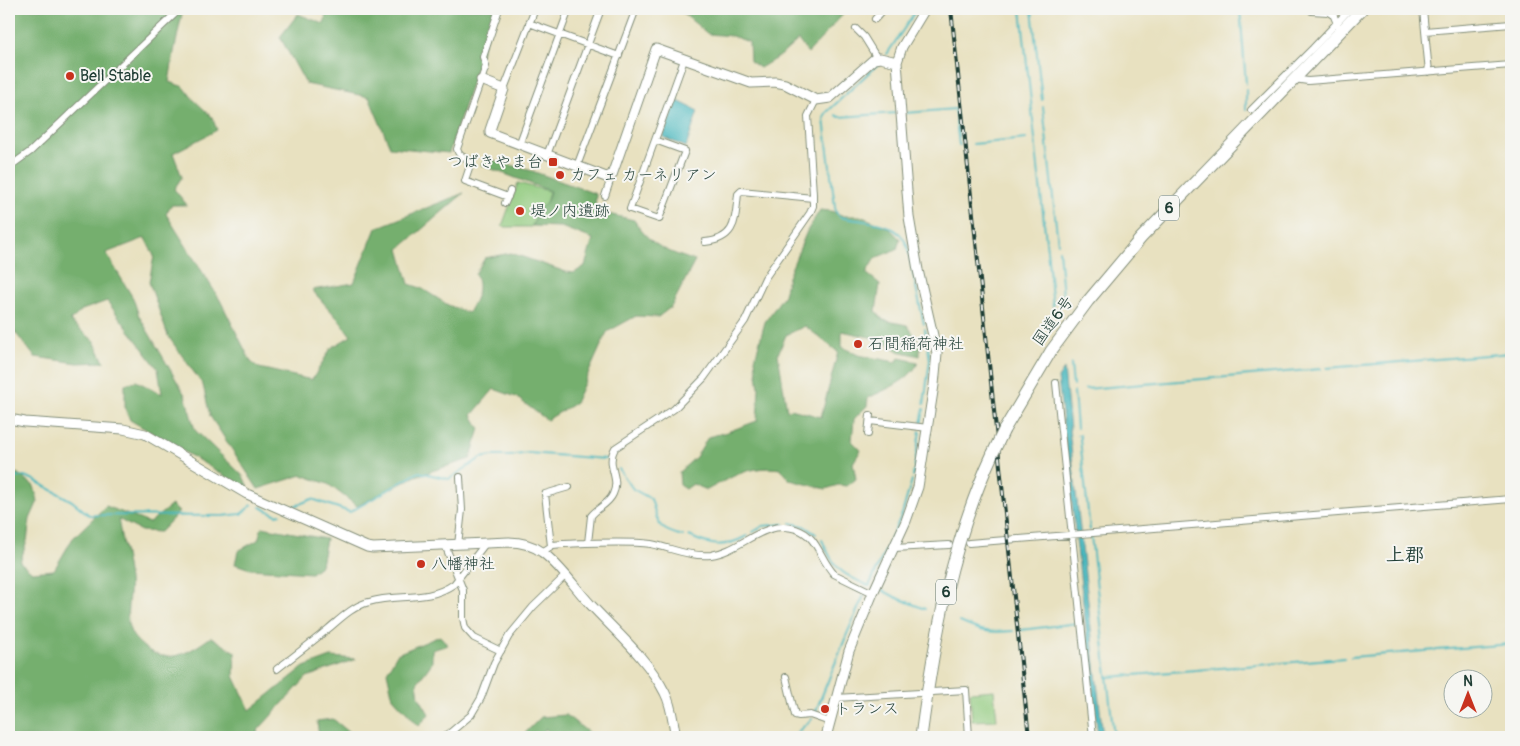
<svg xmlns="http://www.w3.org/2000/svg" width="1520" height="746" font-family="Pangolin,'Klee One',sans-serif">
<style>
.green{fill:#92cb7f;stroke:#58845a}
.forest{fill:#75af6e;stroke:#4a7651;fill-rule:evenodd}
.water{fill:#47b7be;stroke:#337a79}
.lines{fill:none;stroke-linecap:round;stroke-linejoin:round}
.stream{stroke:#47b7be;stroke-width:2}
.street-casing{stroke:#848f7a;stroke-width:8}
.secondary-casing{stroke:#848f7a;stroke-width:11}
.highway-casing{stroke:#848f7a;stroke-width:13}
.street{stroke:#fff;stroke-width:6}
.secondary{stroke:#fff;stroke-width:9}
.highway{stroke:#fff;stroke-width:11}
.rail-casing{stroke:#1f3d34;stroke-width:4}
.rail{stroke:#f6f6f2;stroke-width:2;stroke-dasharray:5.5;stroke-linecap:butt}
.highway-bridge-casing{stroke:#848f7a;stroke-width:13;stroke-linecap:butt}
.highway-bridge{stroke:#fff;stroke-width:11}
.poi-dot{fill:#c8321e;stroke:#f6f6f2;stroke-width:2}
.labels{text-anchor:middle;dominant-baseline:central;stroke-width:4;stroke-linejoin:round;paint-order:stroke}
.shield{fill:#f6f6f2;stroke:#60746d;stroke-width:1}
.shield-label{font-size:15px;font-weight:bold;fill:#1f3d34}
.poi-label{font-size:16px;fill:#1f3d34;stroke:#f6f6f2;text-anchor:start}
.street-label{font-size:16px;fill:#1f3d34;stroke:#f6f6f2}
.quarter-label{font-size:19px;font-weight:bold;fill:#1f3d34;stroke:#f6f6f2}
</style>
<rect width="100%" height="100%" fill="#f6f6f2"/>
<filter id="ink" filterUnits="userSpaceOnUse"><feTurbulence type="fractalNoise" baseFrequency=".02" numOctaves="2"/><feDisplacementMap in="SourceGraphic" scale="10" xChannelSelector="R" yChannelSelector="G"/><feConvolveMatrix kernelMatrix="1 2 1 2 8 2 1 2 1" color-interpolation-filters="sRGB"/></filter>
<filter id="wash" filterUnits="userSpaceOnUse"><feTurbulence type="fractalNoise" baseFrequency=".0096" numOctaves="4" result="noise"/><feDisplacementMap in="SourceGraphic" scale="20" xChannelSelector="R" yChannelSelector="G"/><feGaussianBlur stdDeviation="1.12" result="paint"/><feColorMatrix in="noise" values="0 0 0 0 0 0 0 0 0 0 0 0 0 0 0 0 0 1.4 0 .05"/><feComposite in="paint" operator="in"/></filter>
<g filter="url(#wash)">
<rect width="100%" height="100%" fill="#e8e1c0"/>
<!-- green -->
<path class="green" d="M518 183 549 191 547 200 531 227H506L502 226Z
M994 690 997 720 972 721 970 692Z"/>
<!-- forest -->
<path class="forest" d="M9 9H183L174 52 169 82 184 87 193 99 212 117 217 130 173 153 182 177 174 189 187 205H171L166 214 220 300 251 362 259 368 312 380 331 348 351 336 339 320 312 290 354 283 376 228 464 193 399 249 409 284 421 288 448 305 468 313C476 298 482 289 475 274L485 258 511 253 566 272 574 273 585 266 593 239 561 227 532 226 540 208 547 201 550 191 481 165 485 158 532 171 596 194 595 211 634 220C651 247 667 251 695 261L671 307 658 317 636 316 607 332 575 403 547 420 516 397 494 389 472 415 480 429 470 459 416 476 357 506 328 484 302 475 258 489 210 416 203 385 168 336 149 282 154 256 145 238 106 253 133 298 139 316 185 395 195 430 243 476 248 487 234 481 130 420 125 407V384L136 381 162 394 158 369 107 301 82 310 70 321 94 341 104 362 78 363 35 357 14 331 9 320Z
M321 9H495L449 153 390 147 369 97 306 84 280 37 298 14 324 24 326 17Z
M678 9H848L808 53 798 40 780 56 760 68 750 61 749 42 732 36 708 34Z
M820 210 831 211 844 216H860L889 228 900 239 897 249 875 258 866 273 880 284 876 311 883 320 907 325 920 343V356L898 351 879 339 842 331V347L858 355 896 362 899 358 918 362C912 380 884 390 868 398L867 406 854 419 852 441 861 450 853 463 856 479 847 486 838 485 826 489 790 480 781 469C750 465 733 476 707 490L693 484 686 489 680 485 679 472 696 457 708 437 727 432 757 421 759 388 755 359 765 322 784 295 788 277 807 231ZM805 326 838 352 821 417 791 409 787 411 778 354 786 335Z
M17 473 34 486 38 501 30 519 27 541 20 562 32 572 54 570 73 538 106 506 149 523 172 505 179 512 160 532 141 531 118 519C121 539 127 559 129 580 131 595 124 616 130 630 132 637 140 644 145 648 169 666 190 652 211 637L235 652 234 676 250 710 304 667 331 657 356 659 307 677 259 729 256 737H9V476Z
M262 527 326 539 321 565 311 573 250 569 235 564 238 551 258 540Z
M440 636 448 645 432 650V663L417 683 419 697 429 714 419 726 393 698 387 672 397 654Z
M566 715 594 737H557L545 729 540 737H521L541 717Z
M333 719 355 737H319L317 721Z"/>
<!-- water -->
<path class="water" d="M676 100 698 111 686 147 663 137Z
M1064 369 1070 429H1069L1103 737H1098L1058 378Z"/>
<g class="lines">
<!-- stream -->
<path class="stream" d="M1021 9 1053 306
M1032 9 1042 100
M1240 9 1246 84
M887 54 917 9
M880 62 826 113 824 119 835 207 836 212 840 217C862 223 897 219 907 245L924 324
M1246 89V110
M1043 107 1058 243
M955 112 959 145H960
M906 113 955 109
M836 115 839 117 897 113
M973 144 1026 139
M1059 250 1063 296
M1071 364 1073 386
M1327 368 1511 353
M1085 389 1321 369
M1074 392 1077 428
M924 404 930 360 925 329
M921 424 924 409
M1077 435H1080V439L1090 530
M619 469 633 489 651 499C659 523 655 529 683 536
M913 476 920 431
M9 479 24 476 32 479 72 501 89 515 223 516 241 514 252 505
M260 507 277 515 280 514
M292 507 312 499 350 512 419 472 449 479 481 458 492 456H510L528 453 606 459
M791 523 804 526 816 534
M753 532 763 526 784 524
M689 536C712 547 724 548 747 536
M1091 536 1114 737
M822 540C835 570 839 572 869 586L902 514 912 480
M882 590 895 597 925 609
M960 622C982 632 989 633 1013 631
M1021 630 1078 623
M1351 657 1511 644
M1108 677 1344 658
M815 713 847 634 864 595
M792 737 812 719"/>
</g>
</g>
<g filter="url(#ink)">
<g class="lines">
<defs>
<path id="street" d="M499 9 483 57 486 66 457 149C459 157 465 158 472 160L465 181 508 197
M1331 9 1338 26
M1423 9 1425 31 1511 24
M1312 11 1328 12 1333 15
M875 19 884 9
M529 23 619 56
M856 29 864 37 877 58
M1425 31 1429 72
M1294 79 1308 81 1511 65
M504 89 535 9
M1251 110 1313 48 1350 9
M655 140 685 151 659 219 630 209 684 60
M519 145 569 9
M547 155 601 9
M577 166 636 9
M9 167 31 151 180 9
M605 196 612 175
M505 203 510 191
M705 242C737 239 735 219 738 194L741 191 813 198
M1056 383 1093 737
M870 421 928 428
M868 434 870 415
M588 543 591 516C597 508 609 504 613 494 621 477 605 466 615 448L674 409 704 378 745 321 765 278 810 213 813 206V194L808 116 816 100
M969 543 1511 499
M445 545 463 590V618L465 628 474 638 501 651
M458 545 462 510 460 477
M551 546 545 494 569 487
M894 548 949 545
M542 552 553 545 563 544C590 543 625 541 651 544 671 548 690 557 711 555 741 551 763 519 796 529 818 536 819 558 834 574L873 593
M277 669C294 656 311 643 328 629 340 619 353 606 369 602 397 593 427 603 454 584L485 544
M786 677 795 715 799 716 810 715 830 722
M932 692 966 690 969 737
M836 698 920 693
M445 737 471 715 481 698 494 663 509 636 533 607 565 576"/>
<path id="secondary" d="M481 80 504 89 490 130V133L606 177 612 175 656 49 751 83 775 82 785 84 816 100 830 98 874 59 880 58 897 62
M9 419 25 422 123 429 145 434 247 494 367 547 373 548 509 542C521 542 532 545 542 552 561 566 575 588 591 605 617 633 648 659 665 693 672 706 673 723 676 737
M826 737 849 651 873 593 906 521 918 487 934 385 937 353 918 270 909 217 897 62 902 47 925 9"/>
<path id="highway" d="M1004 430 1051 351 1088 301 1141 238 1362 9
M921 737C934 640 951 543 993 453"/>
</defs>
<!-- street casing -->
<use href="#street" class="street-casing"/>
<!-- secondary casing -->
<use href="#secondary" class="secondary-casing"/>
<!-- highway casing -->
<use href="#highway" class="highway-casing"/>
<!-- street -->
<use href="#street" class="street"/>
<!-- secondary -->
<use href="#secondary" class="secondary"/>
<!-- highway -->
<use href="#highway" class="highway"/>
<defs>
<path id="rail" d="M951 9 1029 737"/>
</defs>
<!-- rail casing -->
<use href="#rail" class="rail-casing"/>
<!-- rail -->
<use href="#rail" class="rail"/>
<defs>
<path id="highway-bridge" d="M993 453 1004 430"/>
</defs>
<!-- highway-bridge casing -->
<use href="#highway-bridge" class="highway-bridge-casing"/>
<!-- highway-bridge -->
<use href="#highway-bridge" class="highway-bridge"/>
</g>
</g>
<!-- markers -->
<g class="poi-dot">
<circle cx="70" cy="76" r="5"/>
<rect x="548" y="157" width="10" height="10" rx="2.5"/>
<circle cx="560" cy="175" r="5"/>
<circle cx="520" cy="211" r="5"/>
<circle cx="858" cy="344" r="5"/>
<circle cx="421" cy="564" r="5"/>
<circle cx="825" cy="709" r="5"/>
</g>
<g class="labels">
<!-- shield labels -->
<g class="shield">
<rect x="1159" y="195.5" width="20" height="25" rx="4"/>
<rect x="936" y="579.5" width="20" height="25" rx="4"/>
</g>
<g class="shield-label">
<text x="1169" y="208">6</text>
<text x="946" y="592">6</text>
</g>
<!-- poi labels -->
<g class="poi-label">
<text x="80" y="76">Bell Stable</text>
<text x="543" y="162" text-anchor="end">つばきやま台</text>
<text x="570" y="175">カフェ カーネリアン</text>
<text x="530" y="211">堤ノ内遺跡</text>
<text x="868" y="344">石間稲荷神社</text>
<text x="431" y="564">八幡神社</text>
<text x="835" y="709">トランス</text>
</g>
<!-- street labels -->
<g class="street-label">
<text transform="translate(1053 321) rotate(-54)">国道6号</text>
</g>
<!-- quarter labels -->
<g class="quarter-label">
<text x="1405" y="555">上郡</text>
</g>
</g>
<!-- margin -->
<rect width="1520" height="746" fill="none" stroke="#f6f6f2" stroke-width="30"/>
<!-- north arrow -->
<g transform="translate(1468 694)"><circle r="24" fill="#f6f6f2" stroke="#a0aca6"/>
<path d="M0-4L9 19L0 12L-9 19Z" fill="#c8321e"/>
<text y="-8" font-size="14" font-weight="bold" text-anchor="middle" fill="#1f3d34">N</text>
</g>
</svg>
